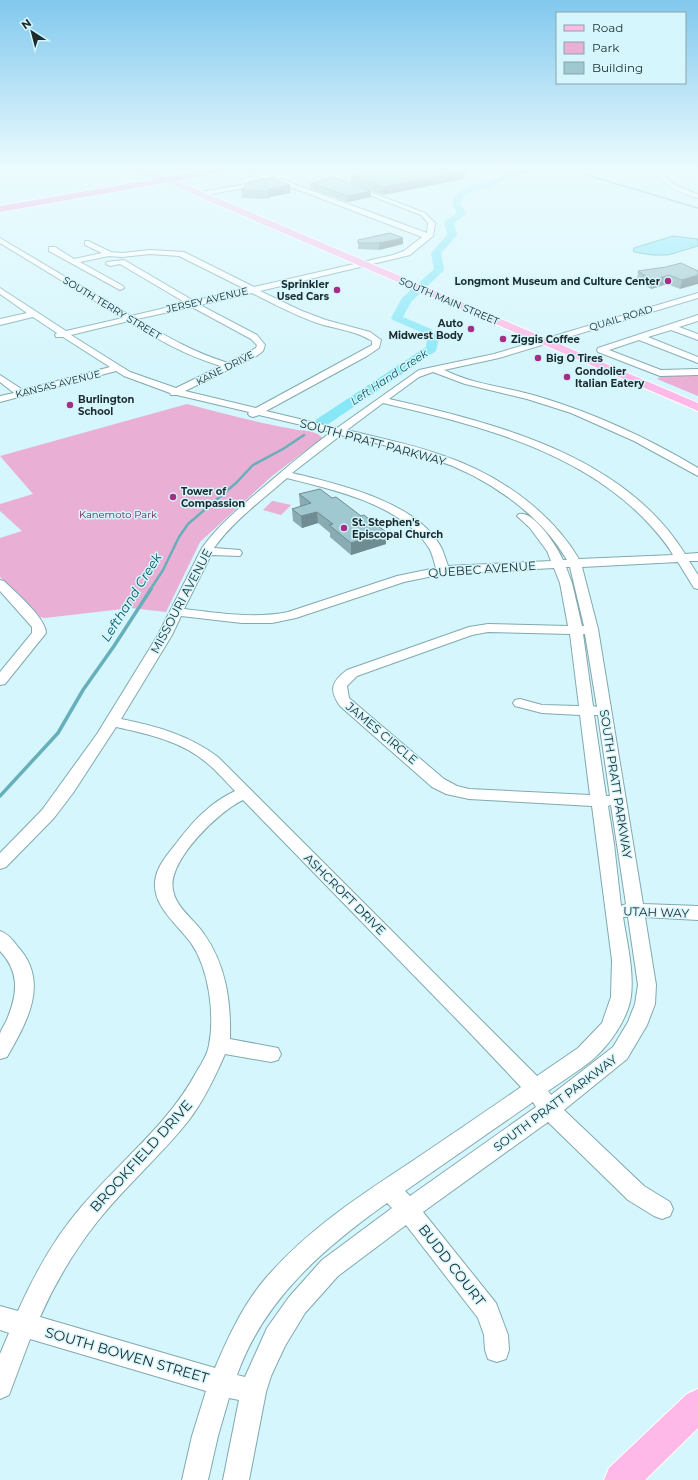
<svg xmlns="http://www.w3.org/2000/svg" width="698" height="1480" font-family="Montserrat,sans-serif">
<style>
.green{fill:#eaafd4}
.water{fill:#88e7f7;stroke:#67afbb}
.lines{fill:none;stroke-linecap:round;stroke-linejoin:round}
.stream-far2{stroke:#67afbb;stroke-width:1.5}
.stream-far1{stroke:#67afbb;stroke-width:2.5}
.stream{stroke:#67afbb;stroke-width:3.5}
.river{fill:#88e7f7;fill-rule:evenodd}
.minor-casing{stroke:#80a9b0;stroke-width:2}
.major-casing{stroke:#fff;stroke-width:2}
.highway-casing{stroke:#fff;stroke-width:2}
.minor{fill:#fff;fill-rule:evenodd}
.major{fill:#feb9e8;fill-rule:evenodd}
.highway{fill:#fe8bd9;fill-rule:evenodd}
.wall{fill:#89acb3}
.shaded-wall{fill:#6f8c92}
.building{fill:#9fc8d0;stroke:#6f8c92}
.poi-dot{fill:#a52d85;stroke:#d4f6fc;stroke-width:1.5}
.labels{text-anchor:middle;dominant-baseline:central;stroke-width:3;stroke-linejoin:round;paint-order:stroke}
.far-poi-label{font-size:10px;font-weight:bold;fill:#1b2b2e;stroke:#d4f6fc;text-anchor:start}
.far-street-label{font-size:10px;fill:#1b2b2e;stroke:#d4f6fc}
.far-park-label{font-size:10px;fill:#671d53;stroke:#d4f6fc}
.far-water-label{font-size:11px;font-style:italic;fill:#005864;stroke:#d4f6fc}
.street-label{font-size:12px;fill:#1b2b2e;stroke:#d4f6fc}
.water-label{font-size:13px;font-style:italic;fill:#005864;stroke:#d4f6fc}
.near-street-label{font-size:14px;fill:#1b2b2e;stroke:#d4f6fc}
</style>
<rect width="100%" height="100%" fill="#d4f6fc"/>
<!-- green -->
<path class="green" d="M698 374V396L657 379 662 376Z
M187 404C222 413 258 423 293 429 302 431 317 430 322 438L272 476 200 542 166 612 131 608 45 618 40 617 0 577V538L22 531 0 511V504L33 494 0 456Z
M272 501H273L291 505 281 515 263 510Z"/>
<!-- water -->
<path class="water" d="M673 236 698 239V246L668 255H652L634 252 633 250 634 248Z"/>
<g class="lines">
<!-- stream-far2 -->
<path class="stream-far2" d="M180 170 185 166
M580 173 698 208"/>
<!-- stream-far1 -->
<path class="stream-far1" d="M150 590 163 570 179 537 188 524 236 483 253 465 283 449 304 435"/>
<!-- stream -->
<path class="stream" d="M0 796 58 733 83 690 114 646 151 589"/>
<!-- river -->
<path class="river" d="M532 166H543C534 175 519 174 508 178 502 180 498 185 492 187 479 191 468 188 460 203L467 214 454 223 457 235 441 253 444 270 411 302 403 317 431 329 439 338 436 351 327 425H317L315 422 317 419 426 347 427 338 423 333 393 320 391 318 402 298 434 269 431 253 447 235 444 222 457 213 452 203 456 195 469 185 487 183 496 179 502 174 516 172Z"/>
<defs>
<path id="minor" d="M242 166 276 179 283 180 427 233 428 223 421 215 294 166H302L425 213 435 223 433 236 410 255 260 291 302 311 326 320 370 332 381 340 379 348 367 356 266 411 337 428 419 370 494 354 698 293V298L499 358 444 370C474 385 508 387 540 397 596 414 648 438 698 468V476L634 441 571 413 527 399 465 384 433 372 419 377 389 399C495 423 624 455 685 554L698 553V561H689L698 575V589L694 588 678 562 582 567 598 629 643 904 698 906V920L645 917 656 985 655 1004 647 1025 627 1059 564 1110 644 1186 670 1202 673 1209 670 1216 662 1219 654 1216 628 1200 548 1122 423 1212 496 1303 508 1335 509 1350 506 1359 497 1362 488 1359 485 1350 484 1335 478 1318 406 1225 338 1276 305 1313 285 1346 271 1376 266 1392 249 1480H223L239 1400 229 1398 218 1436 208 1480H182L192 1436 206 1391 30 1339 9 1395 0 1399V1354L9 1333 0 1330V1306L18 1311C35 1273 55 1237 82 1206 121 1160 169 1124 197 1071 202 1063 208 1053 209 1045 215 1014 209 969 191 943 178 925 153 907 155 882 156 866 169 853 178 841 194 820 210 803 235 791 226 782 217 771 207 763 181 741 148 734 116 727L73 793 54 818 6 867 0 869V853L42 810 97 734 158 635 202 548C216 528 235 512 253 496 279 474 304 452 331 432L259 415 253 417 250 416 248 414 249 412 177 395H171L170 393 124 376 116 371 0 402V396L14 393 0 382V375L23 390 110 367 63 337H56L55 335 57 333 33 317 0 325V319L27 313 0 294V288L66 331 123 318 0 243V238L131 316 186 303 120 264 110 266 106 264 107 262 124 260 194 301 245 289 179 256 150 254 122 257 109 256 80 262 123 286 124 288 120 290 49 251V247H55L74 259 102 253 85 245V241H88L111 252 122 253 150 250 184 252 254 287 393 255 404 251 422 237 280 183 273 182 240 169V167ZM252 293C274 304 296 316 320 324 337 329 356 331 372 341V345L256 408 185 391 258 355 263 351 265 345 257 335 200 305ZM192 307 251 339 257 345 256 348 228 363C193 352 169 338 137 319ZM129 321C160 341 185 355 221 366L176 388 130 372 71 335ZM383 403C478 425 583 451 651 526 659 535 667 544 673 555L579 559C549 509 496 473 441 455 411 444 379 438 347 430ZM341 435C372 442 403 449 433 459 484 475 540 513 567 560H563C558 548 534 510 519 514L517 516 530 528 547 551 551 561 448 566C446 560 444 554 442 549 419 502 338 484 292 473ZM287 478C334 490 401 504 429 548 432 553 434 561 436 568L397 576 288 612C254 619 219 613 184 609L211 555 240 556 242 553 240 550 214 548C233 521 262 500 287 478ZM566 567H570L584 626H582L572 583ZM554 568 560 583 568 626 488 624 469 627 347 670C331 682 329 690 340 706L432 787 446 794 469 799 592 806 612 960 611 997 602 1023 578 1048 537 1076 218 757C189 735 156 726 121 719L172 635 181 616 242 623H272L296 618 404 582 443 574ZM488 632 570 634 579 706 542 705 520 699 515 700 513 703 515 706 542 713 580 715 590 795 469 789 457 786 444 779 349 698 347 686 357 676 472 635ZM583 634H585L597 707 593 706ZM594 715H598L610 796H606ZM243 800 470 1033 521 1087C485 1112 448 1137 411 1162 359 1196 306 1231 265 1279 243 1305 228 1337 215 1368L40 1317C55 1283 74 1251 97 1222 125 1186 161 1156 189 1120 204 1100 215 1077 225 1054L271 1062 278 1060 281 1054 278 1048 230 1039C231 1001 226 965 204 934 194 919 176 908 173 890 167 861 219 811 243 800ZM611 805 626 904 621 906 614 844 608 806ZM623 917H628L638 985 635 1004 628 1022 613 1047 551 1095 548 1091C563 1081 578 1071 591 1061 609 1046 628 1019 631 996 634 970 627 943 623 917ZM533 1102 536 1107 410 1196 405 1191ZM387 1203 392 1208 322 1260 289 1297 267 1328 245 1377 237 1375C264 1299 324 1248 387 1203Z
M662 166H668L663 174C672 185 685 190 698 194V198C682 194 667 188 657 174Z
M264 181 266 182V184L200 196 197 194 200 192Z
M698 315V321L679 327 698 334V340L671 330 648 337 698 357V363L639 340 609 350 661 370 698 369V375L660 376 598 352 597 350 598 348Z
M0 580 4 581C16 593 46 618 46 633L5 684 0 685V672L32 633V627L0 591Z
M0 931C8 934 13 940 18 947 50 982 27 1022 7 1057L0 1059C0 1051 0 1042 0 1034 1 1029 6 1023 8 1017 18 992 19 971 0 951Z"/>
<path id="major" d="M162 177H168L698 403V411L162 181Z
M698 1389V1428L645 1480H604L609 1468 687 1394Z"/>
<path id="highway" d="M129 166H140L167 177 230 166H248L244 169 0 212V206L156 179 130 168Z"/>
</defs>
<!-- minor casing -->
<use href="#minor" class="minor-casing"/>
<!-- major casing -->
<use href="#major" class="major-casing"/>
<!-- highway casing -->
<use href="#highway" class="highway-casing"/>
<!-- minor -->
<use href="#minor" class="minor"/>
<!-- major -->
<use href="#major" class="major"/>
<!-- highway -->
<use href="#highway" class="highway"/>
</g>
<!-- wall -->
<path class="wall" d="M465 171 464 179 383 195 351 183V175Z
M249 182 290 193 270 197 269 199 242 198 241 190Z
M311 183 371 191V197L348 202 311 189Z
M358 240 403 244 379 250 358 249Z
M638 271H698L680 289 667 284 651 289 637 280Z
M299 494 332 498 386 544 351 555 330 537V533L318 523 302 528 293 521 292 509 300 507V506Z"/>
<!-- shaded-wall -->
<path class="shaded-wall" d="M465 171 464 179 383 195V187Z
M290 185V193L270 197 269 199 268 191 270 189Z
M371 191V197L348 202V196Z
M403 238V244L379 250V243Z
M669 275 667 284 651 289 652 280Z
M698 275V284L680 289 682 280Z
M317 512 318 523 302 528 301 516Z
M386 532V544L351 555V543Z"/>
<!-- building -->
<path class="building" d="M394 166H448L465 171 383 187 351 175Z
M271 178 290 185 270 189 268 191 241 190 249 182Z
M335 178 371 191 348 196 311 183Z
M390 233 403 238 379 243H358V240Z
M681 263 698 271V275L682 280 669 275 652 280 638 271 666 267Z
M320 489 332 498 336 497 361 516 364 515 386 532 351 543 329 525 333 524 317 512 301 516 292 509 311 503 299 494Z"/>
<!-- sky -->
<linearGradient id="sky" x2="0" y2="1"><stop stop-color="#81c8ee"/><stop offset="0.45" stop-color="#ecfbfe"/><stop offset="1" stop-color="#ecfbfe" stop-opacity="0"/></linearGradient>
<rect width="698" height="373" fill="url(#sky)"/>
<!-- markers -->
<g class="poi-dot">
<circle cx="668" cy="281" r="4"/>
<circle cx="337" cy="290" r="4"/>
<circle cx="471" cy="329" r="4"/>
<circle cx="503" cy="339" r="4"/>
<circle cx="538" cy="358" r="4"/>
<circle cx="567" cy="377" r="4"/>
<circle cx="70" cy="405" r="4"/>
<circle cx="173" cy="497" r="4"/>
<circle cx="344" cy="528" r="4"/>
</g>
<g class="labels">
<!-- far-poi labels -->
<g class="far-poi-label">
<text x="660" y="281" text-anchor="end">Longmont Museum and Culture Center</text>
<text x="329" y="284" text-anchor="end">Sprinkler<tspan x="329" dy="12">Used Cars</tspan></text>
<text x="463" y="323" text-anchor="end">Auto<tspan x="463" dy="12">Midwest Body</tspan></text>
<text x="511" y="339">Ziggis Coffee</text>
<text x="546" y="358">Big O Tires</text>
<text x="575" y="371">Gondolier<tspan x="575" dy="12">Italian Eatery</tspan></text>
<text x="78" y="399">Burlington<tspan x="78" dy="12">School</tspan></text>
<text x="181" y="491">Tower of<tspan x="181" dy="12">Compassion</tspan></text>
<text x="352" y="522">St. Stephen's<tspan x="352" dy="12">Episcopal Church</tspan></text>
</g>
<!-- far-street labels -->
<g class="far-street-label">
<text transform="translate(207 300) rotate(-13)">JERSEY AVENUE</text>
<text transform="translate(449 301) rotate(23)">SOUTH MAIN STREET</text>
<text transform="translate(112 308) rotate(31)">SOUTH TERRY STREET</text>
<text transform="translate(621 318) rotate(-17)">QUAIL ROAD</text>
<text transform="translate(225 368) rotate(-27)">KANE DRIVE</text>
<text transform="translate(58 384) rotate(-14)">KANSAS AVENUE</text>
</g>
<!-- far-park labels -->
<g class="far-park-label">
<text x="118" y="514">Kanemoto Park</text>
</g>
<!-- far-water labels -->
<g class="far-water-label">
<text transform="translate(389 377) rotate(-34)">Left Hand Creek</text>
</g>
<!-- street labels -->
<g class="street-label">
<text transform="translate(373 442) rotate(15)">SOUTH PRATT PARKWAY</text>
<text transform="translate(482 569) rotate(-4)">QUEBEC AVENUE</text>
<text transform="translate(181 601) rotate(-62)">MISSOURI AVENUE</text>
<text transform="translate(382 733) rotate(40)">JAMES CIRCLE</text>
<text transform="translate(616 784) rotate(81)">SOUTH PRATT PARKWAY</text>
<text transform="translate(345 894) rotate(45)">ASHCROFT DRIVE</text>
<text transform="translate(656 912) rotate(2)">UTAH WAY</text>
<text transform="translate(555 1103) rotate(-37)">SOUTH PRATT PARKWAY</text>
</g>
<!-- water labels -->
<g class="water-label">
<text transform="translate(131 597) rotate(-58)">Lefthand Creek</text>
</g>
<!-- near-street labels -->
<g class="near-street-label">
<text transform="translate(141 1156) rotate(-48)">BROOKFIELD DRIVE</text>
<text transform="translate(452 1265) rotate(52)">BUDD COURT</text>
<text transform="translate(127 1355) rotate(16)">SOUTH BOWEN STREET</text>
</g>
</g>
<!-- legend -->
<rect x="556" y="12" width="130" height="72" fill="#d4f6fc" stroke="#8aa5aa"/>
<rect x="564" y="25" width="20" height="6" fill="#feb9e8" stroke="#8aa5aa"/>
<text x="592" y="32" font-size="12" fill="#1b2b2e">Road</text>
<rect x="564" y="42" width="20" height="12" fill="#eaafd4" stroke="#8aa5aa"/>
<text x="592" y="52" font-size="12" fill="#1b2b2e">Park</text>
<rect x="564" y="62" width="20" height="12" fill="#9fc8d0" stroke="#8aa5aa"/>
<text x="592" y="72" font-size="12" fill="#1b2b2e">Building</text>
<!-- north arrow -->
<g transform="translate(32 32) rotate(324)" stroke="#d4f6fc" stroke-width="3" paint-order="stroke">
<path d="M0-3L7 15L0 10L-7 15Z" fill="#1b2b2e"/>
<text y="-6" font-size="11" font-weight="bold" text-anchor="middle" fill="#1b2b2e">N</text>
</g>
</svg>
